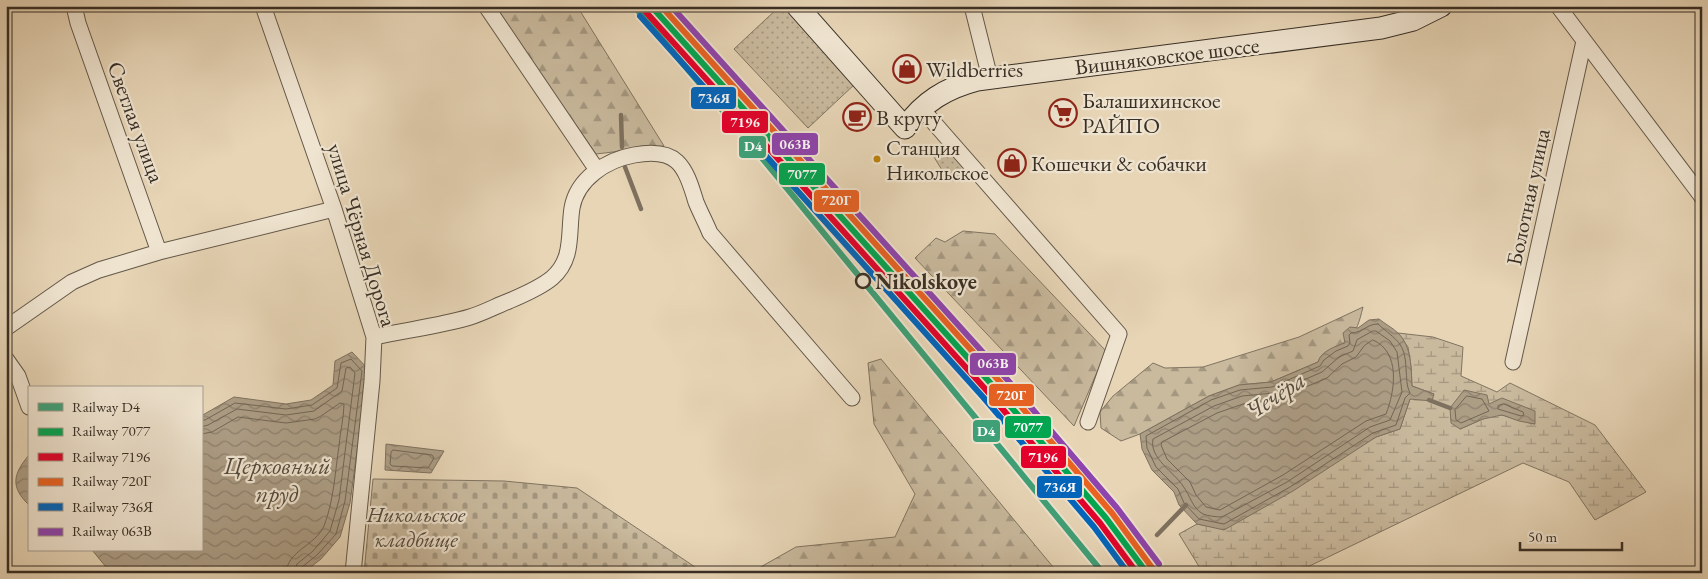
<svg xmlns="http://www.w3.org/2000/svg" width="1708" height="579" font-family="'EB Garamond',serif">
<style>
.green{fill:url(#green-dots);stroke:#807461}
.forest{fill:url(#forest-firs);stroke:#807461}
.wetland{fill:url(#wetland-marsh);stroke:#807461;fill-rule:evenodd}
.cemetery{fill:url(#cemetery-stones);stroke:#807461}
.water{fill:url(#water-waves);stroke:#7e715f}
.lines{fill:none;stroke-linecap:round;stroke-linejoin:round}
.shore{stroke:#726655;stroke-width:1}
.stream{stroke:#7e715f;stroke-width:4.5}
.street-casing{stroke:#645849;stroke-width:17}
.secondary-casing{stroke:#382f25;stroke-width:23}
.street{stroke:#efe4d0;stroke-width:15}
.secondary{stroke:#efe4d0;stroke-width:21}
.rail-1-casing{stroke:#efe4d0;stroke-width:10}
.rail-2-casing{stroke:#efe4d0;stroke-width:10}
.rail-3-casing{stroke:#efe4d0;stroke-width:10}
.rail-4-casing{stroke:#efe4d0;stroke-width:10}
.rail-5-casing{stroke:#efe4d0;stroke-width:10}
.rail-6-casing{stroke:#efe4d0;stroke-width:10}
.rail-1{stroke:#3ea077;stroke-width:6}
.rail-2{stroke:#00a651;stroke-width:6}
.rail-3{stroke:#e4002b;stroke-width:6}
.rail-4{stroke:#e96222;stroke-width:6}
.rail-5{stroke:#0065bd;stroke-width:6}
.rail-6{stroke:#8e44ad;stroke-width:6}
.bus-dot{fill:#be820b;stroke:#efe4d0;stroke-width:2}
.stop-dot{fill:#efe4d0;stroke:#382f25;stroke-width:2.5}
.labels{text-anchor:middle;dominant-baseline:central;stroke-width:4.5;stroke-linejoin:round;paint-order:stroke}
.bus-label{font-size:21px;fill:#382f25;stroke:#efe4d0;text-anchor:start}
.street-label{font-size:22px;fill:#382f25;stroke:#efe4d0}
.poi-label{font-size:22px;fill:#382f25;stroke:#efe4d0;text-anchor:start}
.stop-label{font-size:22px;font-weight:bold;fill:#382f25;stroke:#efe4d0;text-anchor:start}
.park-label{font-size:22px;font-style:italic;fill:#554b3d;stroke:#efe4d0}
.water-label{font-size:24px;font-style:italic;fill:#554a3d;stroke:#efe4d0}
.line-badge{stroke:#efe4d0;stroke-width:2}
.badge-label{font-size:14px;text-anchor:middle;font-weight:bold;fill:#fff}
</style>
<defs>
<pattern id="green-dots" width="8" height="8" patternUnits="userSpaceOnUse" patternTransform="scale(1.25)"><rect width="8" height="8" fill="#c9b99d"/><path d="M2 2h.1M6 6h.1" fill="none" stroke="#a49780" stroke-width="1.8" stroke-linecap="round"/></pattern>
<pattern id="forest-firs" width="22" height="20" patternUnits="userSpaceOnUse" patternTransform="scale(1.25)"><rect width="22" height="20" fill="#c9b99d"/><path d="M5 1l3.5 6h-7zM16 11l3.5 6h-7z" fill="#a49780"/></pattern>
<pattern id="wetland-marsh" width="20" height="14" patternUnits="userSpaceOnUse" patternTransform="scale(1.25)"><rect width="20" height="14" fill="#c9b99d"/><path d="M1 5h8M5 5V1M11 12h8M15 12V8" fill="none" stroke="#a49780"/></pattern>
<pattern id="cemetery-stones" width="16" height="16" patternUnits="userSpaceOnUse" patternTransform="scale(1.25)"><rect width="16" height="16" fill="#c9b99d"/><path d="M2 7V4a2 2 0 0 1 4 0v3zM10 15v-3a2 2 0 0 1 4 0v3z" fill="#a49780"/></pattern>
<pattern id="water-waves" width="16" height="10" patternUnits="userSpaceOnUse" patternTransform="scale(1.25)"><rect width="16" height="10" fill="#ac9d85"/><path d="M0 5q4-4 8 0t8 0" fill="none" stroke="#8d806d"/></pattern>
</defs>
<rect width="100%" height="100%" fill="#e7d5b6"/>
<filter id="stains"><feTurbulence type="fractalNoise" baseFrequency=".004" numOctaves="4"/><feColorMatrix values="0 0 0 0 .2 0 0 0 0 .09 0 0 0 0 .02 0 0 0 .5 -.17"/></filter>
<radialGradient id="worn" r=".72"><stop offset=".6" stop-color="#630" stop-opacity="0"/><stop offset="1" stop-color="#630" stop-opacity=".3"/></radialGradient>
<!-- green -->
<path class="green" d="M780 6H784L856 83 808 128 734 49Z
M944 146 967 171C966 176 966 179 960 181 949 185 939 165 934 157L937 148Z"/>
<!-- forest -->
<path class="forest" d="M494 6H577L664 146 596 154Z
M963 231 995 234 1106 351 1074 426 915 258 936 238 945 242Z
M1363 307C1359 322 1358 330 1347 340 1339 348 1322 349 1318 362L1271 382 1239 385 1209 396 1140 434 1121 441 1101 428 1100 412 1113 396 1153 363 1165 368 1203 367 1299 337Z
M881 359 1058 573H750L796 547 895 537 915 494 874 424 868 363Z"/>
<!-- wetland -->
<path class="wetland" d="M1398 333 1433 337 1463 347 1461 376 1497 392 1510 383 1595 425 1646 492 1595 520 1569 482 1523 463 1295 573H1203L1179 534 1197 524 1224 529 1376 437 1400 429 1410 399 1434 394 1412 386 1411 367 1408 347ZM1489 404 1535 424C1525 423 1508 415 1501 415 1487 415 1473 424 1460 429Z"/>
<!-- cemetery -->
<path class="cemetery" d="M373 479 504 481 577 488 704 573H364Z"/>
<!-- water -->
<path class="water" d="M1379 319C1385 324 1393 328 1398 333 1412 347 1411 368 1412 386L1434 394 1432 401 1410 399 1400 429 1376 437 1293 491 1224 530 1197 524 1179 505 1174 492 1152 470 1142 449 1140 434 1209 396 1239 385 1271 382 1318 362C1321 351 1336 346 1345 343L1343 333 1350 327 1358 328 1369 320Z
M352 352 368 369 350 503 340 537 321 559 303 573H111L92 550H201V416L234 397 286 404 311 400 333 385 335 361Z
M1464 390 1487 395 1489 404 1502 398 1535 411V424L1519 421 1502 415 1483 419 1460 429 1451 423 1450 408Z
M386 444 444 451 431 473 385 470Z
M29 455V505C10 487 13 474 29 455Z"/>
<g class="lines">
<!-- shore -->
<path class="shore" d="M1378 324C1397 341 1405 342 1406 369 1407 378 1406 385 1410 393L1405 398 1396 425 1373 433 1290 487 1224 524 1199 519 1184 503 1178 489 1156 467 1147 448 1146 436 1211 400 1240 390 1272 387 1320 366 1324 360 1336 351 1348 346 1350 343 1349 335 1351 333C1365 332 1366 324 1378 324Z
M1373 331H1376L1390 341 1397 352 1402 392 1390 420 1370 427 1287 482 1222 517C1217 517 1208 516 1203 514 1192 508 1190 495 1183 486 1174 472 1149 458 1153 439L1214 406 1242 396 1274 393 1322 372 1339 357 1353 351 1357 340Z
M1373 340C1401 352 1395 391 1386 414L1366 421 1283 475 1220 510 1206 507 1196 495 1190 482 1167 459 1161 445 1162 442 1217 413 1243 404 1275 400 1327 378 1342 364 1356 357 1364 346Z
M1467 396 1482 399 1489 411 1461 423 1456 420 1455 410Z
M1504 404 1523 412 1524 415 1521 416 1498 409V406Z
M201 420H205L235 403 286 409 312 405 337 388 341 363 351 359 362 371 345 501 336 534 317 555 302 567 300 573
M201 427 208 425 237 409 286 415 314 411 342 391 346 368 350 367 355 373 339 500 330 531 313 551 297 564 294 573
M201 434 212 432 238 417 286 423 315 419 321 416 340 403 344 404C344 417 340 432 339 446 335 472 334 500 324 526 316 545 287 551 286 573
M393 450 432 455 434 458 428 468 392 466 390 464 391 453Z"/>
<!-- stream -->
<path class="stream" d="M621 115 622 147
M625 167 641 209
M1429 400 1450 408
M1157 535 1186 505"/>
<defs>
<path id="street" d="M74 6 78 23 159 252
M263 6 334 209 374 337 372 381 353 573
M486 6 597 170
M972 6 990 78
M1558 6 1702 197
M921 108 1119 334 1088 422
M6 328 72 282 99 270 159 252 334 209
M374 337C405 330 440 326 470 317 483 313 496 306 509 301 523 295 540 288 552 278 574 259 568 234 572 208 577 179 606 160 634 155 677 147 685 165 696 202 700 212 706 223 710 233L852 398
M6 359 18 376 29 407
M1513 362 1584 41"/>
<path id="secondary" d="M797 6 905 128C923 102 946 88 977 80L1381 28 1413 20 1441 6"/>
</defs>
<!-- street casing -->
<use href="#street" class="street-casing"/>
<!-- secondary casing -->
<use href="#secondary" class="secondary-casing"/>
<!-- street -->
<use href="#street" class="street"/>
<!-- secondary -->
<use href="#secondary" class="secondary"/>
<defs>
<path id="rail-1" d="M634 6 734 124 1103 573"/>
<path id="rail-2" d="M651 6 994 387 1106 518 1147 573"/>
<path id="rail-3" d="M645 11 988 392 1100 523 1137 573"/>
<path id="rail-4" d="M661 6 1000 382 1112 513 1153 569"/>
<path id="rail-5" d="M640 16 983 397 1094 527 1128 573"/>
<path id="rail-6" d="M671 6 1005 377 1117 508 1159 564"/>
</defs>
<!-- rail-1 casing -->
<use href="#rail-1" class="rail-1-casing"/>
<!-- rail-2 casing -->
<use href="#rail-2" class="rail-2-casing"/>
<!-- rail-3 casing -->
<use href="#rail-3" class="rail-3-casing"/>
<!-- rail-4 casing -->
<use href="#rail-4" class="rail-4-casing"/>
<!-- rail-5 casing -->
<use href="#rail-5" class="rail-5-casing"/>
<!-- rail-6 casing -->
<use href="#rail-6" class="rail-6-casing"/>
<!-- rail-1 -->
<use href="#rail-1" class="rail-1"/>
<!-- rail-2 -->
<use href="#rail-2" class="rail-2"/>
<!-- rail-3 -->
<use href="#rail-3" class="rail-3"/>
<!-- rail-4 -->
<use href="#rail-4" class="rail-4"/>
<!-- rail-5 -->
<use href="#rail-5" class="rail-5"/>
<!-- rail-6 -->
<use href="#rail-6" class="rail-6"/>
</g>
<!-- icons -->
<defs>
<symbol id="shop-ring" viewBox="-11 -11 22 22"><circle r="9.5" fill="#efe4d0" stroke="#8f2418" stroke-width="1.5"/><path d="M-5-2.5h2.3a2.7 3.5 0 0 1 5.4 0H5L5.5 6h-11ZM-1.5-2.5h3a1.5 2.3 0 0 0-3 0Z" fill="#8f2418"/></symbol>
<symbol id="supermarket-ring" viewBox="-11 -11 22 22"><circle r="9.5" fill="#efe4d0" stroke="#8f2418" stroke-width="1.5"/><path d="M-6-5.5h2.5l.6 2H6L4.5 2H-2.5L-4.4-4H-6ZM-1.5 3.2a1.3 1.3 0 1 0 .1 0ZM3 3.2a1.3 1.3 0 1 0 .1 0Z" fill="#8f2418"/></symbol>
<symbol id="cafe-ring" viewBox="-11 -11 22 22"><circle r="9.5" fill="#efe4d0" stroke="#8f2418" stroke-width="1.5"/><path d="M-5.5-4.5H6V0H3Q3 3.5 0 3.5H-2.5Q-5.5 3.5-5.5 0ZM3-3.2v2h1.7v-2ZM-6 4.5H4V6H-6Z" fill="#8f2418"/></symbol>
</defs>
<g fill-rule="evenodd">
<use href="#shop-ring" x="891" y="53" width="32" height="32"/>
<use href="#supermarket-ring" x="1047" y="97" width="32" height="32"/>
<use href="#cafe-ring" x="841" y="101" width="32" height="32"/>
<use href="#shop-ring" x="996" y="147" width="32" height="32"/>
</g>
<!-- markers -->
<circle class="bus-dot" cx="877" cy="159" r="4.5"/>
<circle class="stop-dot" cx="863" cy="281" r="7"/>
<g class="labels">
<!-- bus labels -->
<g class="bus-label">
<text x="886" y="147">Станция<tspan x="886" dy="25">Никольское</tspan></text>
</g>
<!-- street labels -->
<g class="street-label">
<text transform="translate(1167 56) rotate(-7)">Вишняковское шоссе</text>
<text transform="translate(136 122) rotate(70)">Светлая улица</text>
<text transform="translate(1528 197) rotate(-78)">Болотная улица</text>
<text transform="translate(362 235) rotate(73)">улица Чёрная Дорога</text>
</g>
<!-- poi labels -->
<g class="poi-label">
<text x="926" y="69">Wildberries</text>
<text x="1082" y="100">Балашихинское<tspan x="1082" dy="25">РАЙПО</tspan></text>
<text x="876" y="117">В кругу</text>
<text x="1031" y="163">Кошечки &amp; собачки</text>
</g>
<!-- stop labels -->
<g class="stop-label">
<text x="875" y="281">Nikolskoye</text>
</g>
<!-- park labels -->
<g class="park-label">
<text x="416" y="514">Никольское<tspan x="416" dy="25">кладбище</tspan></text>
</g>
<!-- water labels -->
<g class="water-label">
<text transform="translate(1275 395) rotate(-33)">Чечёра</text>
<text x="277" y="465">Церковный<tspan x="277" dy="28">пруд</tspan></text>
</g>
</g>
<g class="line-badge">
<rect x="690" y="86" width="47" height="24" rx="5" fill="#0065bd"/>
<rect x="721" y="110" width="48" height="24" rx="5" fill="#e4002b"/>
<rect x="771" y="132" width="48" height="24" rx="5" fill="#8e44ad"/>
<rect x="738" y="135" width="29" height="24" rx="5" fill="#3ea077"/>
<rect x="778" y="162" width="48" height="24" rx="5" fill="#00a651"/>
<rect x="813" y="189" width="47" height="24" rx="5" fill="#e96222"/>
<rect x="969" y="352" width="48" height="24" rx="5" fill="#8e44ad"/>
<rect x="988" y="383" width="47" height="24" rx="5" fill="#e96222"/>
<rect x="1004" y="415" width="48" height="24" rx="5" fill="#00a651"/>
<rect x="972" y="419" width="29" height="24" rx="5" fill="#3ea077"/>
<rect x="1020" y="445" width="47" height="24" rx="5" fill="#e4002b"/>
<rect x="1036" y="475" width="47" height="24" rx="5" fill="#0065bd"/>
</g>
<g class="badge-label">
<text x="714" y="103">736Я</text>
<text x="745" y="127">7196</text>
<text x="795" y="149">063В</text>
<text x="753" y="151">D4</text>
<text x="802" y="179">7077</text>
<text x="836" y="205">720Г</text>
<text x="993" y="368">063В</text>
<text x="1011" y="400">720Г</text>
<text x="1028" y="432">7077</text>
<text x="986" y="436">D4</text>
<text x="1043" y="462">7196</text>
<text x="1060" y="492">736Я</text>
</g>
<!-- margin -->
<rect width="1708" height="579" fill="none" stroke="#e7d5b6" stroke-width="25"/>
<rect x="8" y="8" width="1693" height="564" fill="none" stroke="#382f25" stroke-width="2.5"/>
<rect x="12" y="12" width="1683" height="554" fill="none" stroke="#382f25"/>
<!-- legend -->
<rect x="28" y="386" width="175" height="165" fill="#efe4d0" stroke="#a69c8c"/>
<rect x="38" y="403" width="25" height="8" fill="#3ea077" stroke="#a69c8c"/>
<text x="72" y="412" font-size="15" fill="#382f25">Railway D4</text>
<rect x="38" y="428" width="25" height="8" fill="#00a651" stroke="#a69c8c"/>
<text x="72" y="436" font-size="15" fill="#382f25">Railway 7077</text>
<rect x="38" y="453" width="25" height="8" fill="#e4002b" stroke="#a69c8c"/>
<text x="72" y="462" font-size="15" fill="#382f25">Railway 7196</text>
<rect x="38" y="478" width="25" height="8" fill="#e96222" stroke="#a69c8c"/>
<text x="72" y="486" font-size="15" fill="#382f25">Railway 720Г</text>
<rect x="38" y="503" width="25" height="8" fill="#0065bd" stroke="#a69c8c"/>
<text x="72" y="512" font-size="15" fill="#382f25">Railway 736Я</text>
<rect x="38" y="528" width="25" height="8" fill="#8e44ad" stroke="#a69c8c"/>
<text x="72" y="536" font-size="15" fill="#382f25">Railway 063В</text>
<!-- scale -->
<path d="M1520 542v8h102v-8" fill="none" stroke="#382f25" stroke-width="2.5"/>
<text x="1528" y="542" font-size="15" fill="#382f25" stroke="#efe4d0" stroke-width="4" paint-order="stroke">50 m</text>
<rect width="100%" height="100%" filter="url(#stains)"/>
<rect width="100%" height="100%" fill="url(#worn)"/>
</svg>
